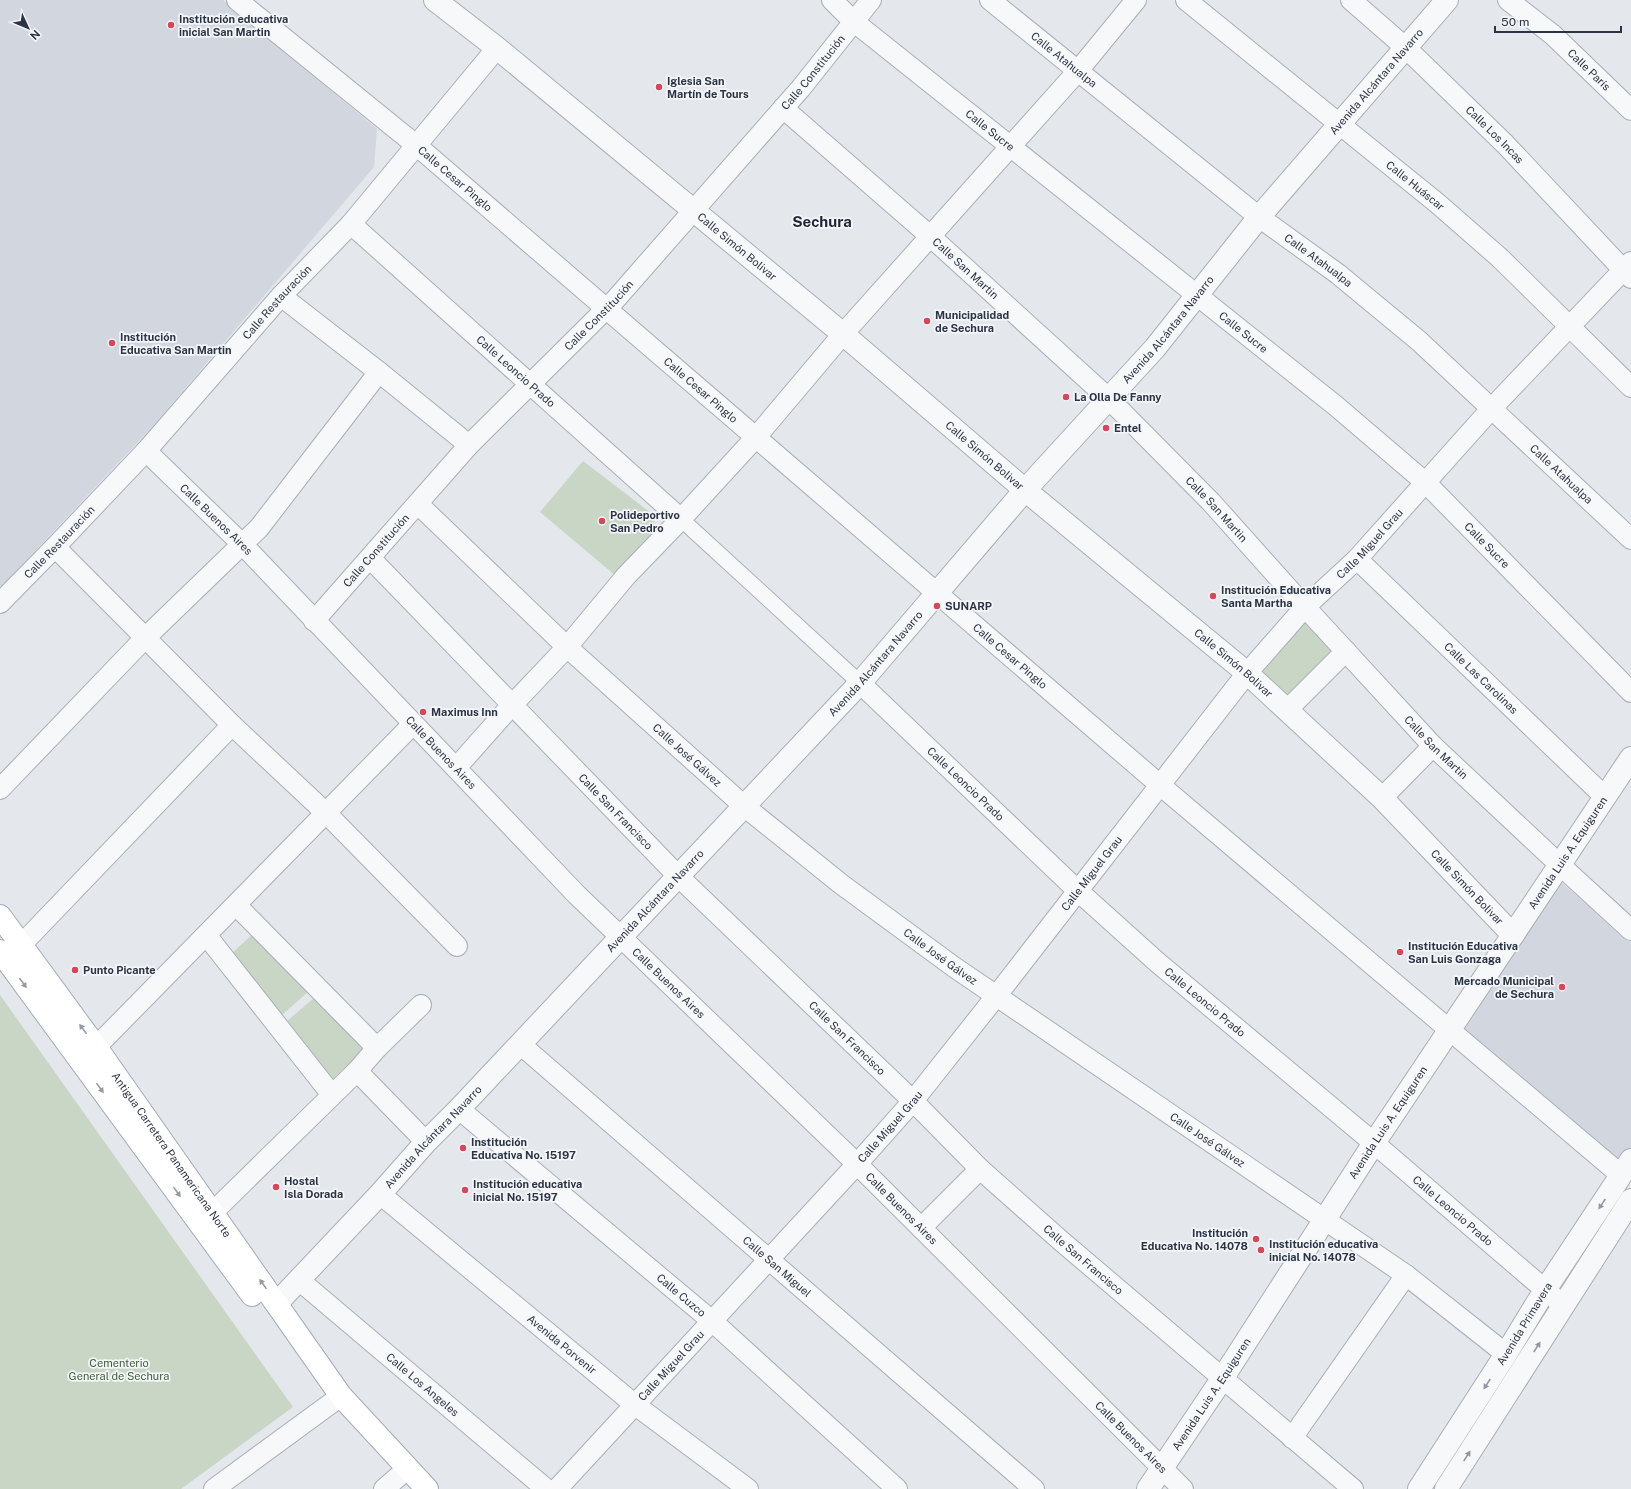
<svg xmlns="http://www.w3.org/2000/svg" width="1631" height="1489" font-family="'Public Sans',sans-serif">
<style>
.built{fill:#d2d6de}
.green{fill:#c9d6c5}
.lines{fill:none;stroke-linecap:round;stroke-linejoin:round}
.pedestrian-casing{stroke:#a9aeb7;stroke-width:17}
.minor-casing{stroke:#a9aeb7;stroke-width:22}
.tertiary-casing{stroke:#a9aeb7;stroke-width:24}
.primary-casing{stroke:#a3abb8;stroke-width:24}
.pedestrian{stroke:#f7f8fa;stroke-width:15}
.minor{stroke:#f7f8fa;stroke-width:20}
.tertiary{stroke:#f7f8fa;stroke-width:22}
.primary{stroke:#fff;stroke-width:22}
.oneway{fill:#959aa2}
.oneway2{fill:#9196a0}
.poi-dot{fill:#d1495b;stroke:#f4f6f9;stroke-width:1.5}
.labels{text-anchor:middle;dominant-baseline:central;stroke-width:3.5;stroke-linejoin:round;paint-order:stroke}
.poi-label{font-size:11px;font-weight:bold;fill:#2b3445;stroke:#f4f6f9;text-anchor:start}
.street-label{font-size:11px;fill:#2b3445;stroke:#f4f6f9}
.park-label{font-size:11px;fill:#3f6138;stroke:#f4f6f9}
.district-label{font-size:15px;font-weight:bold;fill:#1d2536;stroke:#f4f6f9}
</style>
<rect width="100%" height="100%" fill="#e4e7ec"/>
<!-- built -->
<path class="built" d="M0 0H223L377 129 374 167 153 426 2 586H0Z
M1562 883 1631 942V1148L1620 1165 1463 1031Z"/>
<!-- green -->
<path class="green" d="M583 461 651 513 656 528 616 576 540 512Z
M1302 618 1333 651 1289 696 1258 669Z
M254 933 308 992 282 1015 231 954Z
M0 995 293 1407 181 1489H0Z
M315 997 366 1048 332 1080 286 1022Z"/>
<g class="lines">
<defs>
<path id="pedestrian" d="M681 519 860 683"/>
<g id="minor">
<path id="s1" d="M237 0 416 145 1160 785 1621 1175"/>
<path id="s2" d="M832 0 853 21 1336 406 1426 483 1631 692"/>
<path id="s3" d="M990 0 1259 217 1338 274 1419 341 1631 539"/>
<path id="s4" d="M1186 0 1437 203 1500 258 1631 387"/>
<path id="s5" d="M1351 0 1406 48 1505 144 1631 278"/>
<path id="s6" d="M1508 0 1553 35 1631 110"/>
<path id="s7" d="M783 108 930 236 1108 398 1211 502 1305 607 1433 746 1560 865 1631 930"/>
<path id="s8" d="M351 224 681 519"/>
<path d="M281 296 379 372 469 445"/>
<path id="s9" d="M146 451 243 545 577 895 857 1164 1183 1489"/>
<path id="s10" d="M418 504 567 647 744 806 841 884 954 967 1406 1275 1506 1354"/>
<path d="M55 547 232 725 326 813 457 946"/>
<path id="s11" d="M370 558 678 876 913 1101 980 1169 1060 1240 1353 1489"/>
<path id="s12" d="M1357 559 1605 797"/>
<path id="s13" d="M0 603 55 547 146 451 281 296 351 224 497 48"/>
<path id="s14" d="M314 621 469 445 615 300 801 88 871 0"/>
<path id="s15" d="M860 683 1077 890 1157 962 1374 1143 1564 1306"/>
<path d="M1287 710 1346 651"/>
<path d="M456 768 511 706 567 647 626 576 681 519 757 436 843 334 1077 72 1136 0"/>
<path d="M0 789 145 638 259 528 379 372"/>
<path d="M1382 798 1433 746"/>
<path d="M236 905 377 1048"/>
<path d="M207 936 332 1095"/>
<path d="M21 945 232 725"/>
<path id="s16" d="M520 1044 1034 1489"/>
<path d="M83 1057 96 1047 413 724"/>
<path d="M357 1071 426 1142"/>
<path id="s17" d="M459 1109 712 1321 897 1489"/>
<path id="s18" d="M380 1194 634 1404 748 1489"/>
<path d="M212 1213 357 1071 377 1048 421 1005"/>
<path d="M921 1228 980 1169"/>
<path id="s19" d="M299 1280 546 1489"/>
<path d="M1292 1438 1406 1275"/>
<path d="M214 1489 341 1396"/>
<path d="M384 1489 407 1469"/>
<path id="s20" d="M557 1489 857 1164 913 1101 997 995 1247 673 1305 607 1357 559 1492 408 1631 262"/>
</g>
<g id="tertiary">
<path id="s21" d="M435 0 497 48 843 334 1025 490 1247 673 1382 798 1513 935"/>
<path id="s22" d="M277 1303 380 1194 426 1142 459 1109 860 683 1025 490 1155 348 1259 217 1447 0"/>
<path id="s23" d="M1148 1489 1222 1379 1374 1143 1631 758"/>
<path id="s24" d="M1419 1489 1506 1354 1545 1290 1631 1160"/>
<path d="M1446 1489 1631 1200"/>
</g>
<g id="primary">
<path id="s25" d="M0 916 96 1047 341 1396 427 1489"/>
<path d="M0 951 252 1295"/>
</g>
</defs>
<!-- pedestrian casing -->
<use href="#pedestrian" class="pedestrian-casing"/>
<!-- minor casing -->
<use href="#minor" class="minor-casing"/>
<!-- tertiary casing -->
<use href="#tertiary" class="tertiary-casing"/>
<!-- primary casing -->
<use href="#primary" class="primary-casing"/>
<!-- pedestrian -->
<use href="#pedestrian" class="pedestrian"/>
<!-- minor -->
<use href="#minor" class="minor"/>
<!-- tertiary -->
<use href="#tertiary" class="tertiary"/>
<!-- primary -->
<use href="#primary" class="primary"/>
</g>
<!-- one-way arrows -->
<defs><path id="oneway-solid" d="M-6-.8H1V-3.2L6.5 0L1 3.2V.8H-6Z"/></defs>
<g class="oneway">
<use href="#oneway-solid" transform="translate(23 983) rotate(54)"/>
<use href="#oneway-solid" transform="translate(83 1029) rotate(-126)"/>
<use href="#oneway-solid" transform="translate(100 1088) rotate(54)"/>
<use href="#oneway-solid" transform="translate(177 1192) rotate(54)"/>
<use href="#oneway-solid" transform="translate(263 1284) rotate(-126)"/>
</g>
<g class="oneway2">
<use href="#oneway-solid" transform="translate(1602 1204) rotate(124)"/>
<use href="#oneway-solid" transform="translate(1537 1347) rotate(-57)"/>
<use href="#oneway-solid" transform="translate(1487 1384) rotate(123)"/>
<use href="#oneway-solid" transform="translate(1467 1456) rotate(-57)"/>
</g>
<!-- markers -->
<g class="poi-dot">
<circle cx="171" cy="25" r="4"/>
<circle cx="659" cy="87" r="4"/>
<circle cx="927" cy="321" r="4"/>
<circle cx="112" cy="343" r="4"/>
<circle cx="1066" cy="397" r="4"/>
<circle cx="1106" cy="428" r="4"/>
<circle cx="602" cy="521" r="4"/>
<circle cx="1213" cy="596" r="4"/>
<circle cx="937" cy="606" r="4"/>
<circle cx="423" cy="712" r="4"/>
<circle cx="1400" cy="952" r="4"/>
<circle cx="75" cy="970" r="4"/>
<circle cx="1562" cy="987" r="4"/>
<circle cx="463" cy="1148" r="4"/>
<circle cx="276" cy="1187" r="4"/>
<circle cx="465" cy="1190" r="4"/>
<circle cx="1256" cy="1239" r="4"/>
<circle cx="1261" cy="1250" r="4"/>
</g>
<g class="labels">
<!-- poi labels -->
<g class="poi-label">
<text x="179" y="19">Institución educativa<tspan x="179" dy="13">inicial San Martin</tspan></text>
<text x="667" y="81">Iglesia San<tspan x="667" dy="13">Martín de Tours</tspan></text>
<text x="935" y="315">Municipalidad<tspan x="935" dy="13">de Sechura</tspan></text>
<text x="120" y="337">Institución<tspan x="120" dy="13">Educativa San Martin</tspan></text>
<text x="1074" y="397">La Olla De Fanny</text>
<text x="1114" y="428">Entel</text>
<text x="610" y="515">Polideportivo<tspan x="610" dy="13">San Pedro</tspan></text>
<text x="1221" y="590">Institución Educativa<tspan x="1221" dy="13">Santa Martha</tspan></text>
<text x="945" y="606">SUNARP</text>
<text x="431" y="712">Maximus Inn</text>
<text x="1408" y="946">Institución Educativa<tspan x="1408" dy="13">San Luis Gonzaga</tspan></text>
<text x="83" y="970">Punto Picante</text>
<text x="1554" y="981" text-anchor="end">Mercado Municipal<tspan x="1554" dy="13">de Sechura</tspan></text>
<text x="471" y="1142">Institución<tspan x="471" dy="13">Educativa No. 15197</tspan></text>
<text x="284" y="1181">Hostal<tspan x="284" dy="13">Isla Dorada</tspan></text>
<text x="473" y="1184">Institución educativa<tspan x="473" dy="13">inicial No. 15197</tspan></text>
<text x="1248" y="1233" text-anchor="end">Institución<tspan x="1248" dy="13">Educativa No. 14078</tspan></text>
<text x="1269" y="1244">Institución educativa<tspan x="1269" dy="13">inicial No. 14078</tspan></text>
</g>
<!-- street labels -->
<g class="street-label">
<text stroke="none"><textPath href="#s3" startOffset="95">Calle Atahualpa</textPath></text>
<text stroke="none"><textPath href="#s6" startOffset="107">Calle París</textPath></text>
<text stroke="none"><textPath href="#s14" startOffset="742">Calle Constitución</textPath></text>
<text stroke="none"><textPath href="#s22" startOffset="1644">Avenida Alcántara Navarro</textPath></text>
<text stroke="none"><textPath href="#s2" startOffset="205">Calle Sucre</textPath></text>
<text stroke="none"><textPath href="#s5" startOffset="197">Calle Los Incas</textPath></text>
<text stroke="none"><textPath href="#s1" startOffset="282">Calle Cesar Pinglo</textPath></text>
<text stroke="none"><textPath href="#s4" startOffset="295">Calle Huáscar</textPath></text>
<text stroke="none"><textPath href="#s21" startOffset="390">Calle Simón Bolivar</textPath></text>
<text stroke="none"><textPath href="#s3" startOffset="419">Calle Atahualpa</textPath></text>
<text stroke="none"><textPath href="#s7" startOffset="243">Calle San Martin</textPath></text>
<text stroke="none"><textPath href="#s13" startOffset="409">Calle Restauración</textPath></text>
<text stroke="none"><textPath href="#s14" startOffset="418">Calle Constitución</textPath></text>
<text stroke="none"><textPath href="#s22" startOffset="1320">Avenida Alcántara Navarro</textPath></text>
<text stroke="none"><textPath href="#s2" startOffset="529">Calle Sucre</textPath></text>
<text stroke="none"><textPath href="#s8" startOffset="221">Calle Leoncio Prado</textPath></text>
<text stroke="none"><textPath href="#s1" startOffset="606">Calle Cesar Pinglo</textPath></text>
<text stroke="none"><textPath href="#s21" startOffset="714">Calle Simón Bolivar</textPath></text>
<text stroke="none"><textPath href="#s3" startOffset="743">Calle Atahualpa</textPath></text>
<text stroke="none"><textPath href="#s7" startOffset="591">Calle San Martin</textPath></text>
<text stroke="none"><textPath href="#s9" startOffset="98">Calle Buenos Aires</textPath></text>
<text stroke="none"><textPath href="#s13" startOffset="85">Calle Restauración</textPath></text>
<text stroke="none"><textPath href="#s20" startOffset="1248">Calle Miguel Grau</textPath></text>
<text stroke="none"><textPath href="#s2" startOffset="853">Calle Sucre</textPath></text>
<text stroke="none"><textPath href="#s14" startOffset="94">Calle Constitución</textPath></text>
<text stroke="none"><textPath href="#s1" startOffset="1014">Calle Cesar Pinglo</textPath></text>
<text stroke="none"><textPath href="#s21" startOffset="1038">Calle Simón Bolivar</textPath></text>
<text stroke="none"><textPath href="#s22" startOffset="876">Avenida Alcántara Navarro</textPath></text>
<text stroke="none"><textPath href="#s12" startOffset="172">Calle Las Carolinas</textPath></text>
<text stroke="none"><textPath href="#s7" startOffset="915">Calle San Martin</textPath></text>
<text stroke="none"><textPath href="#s9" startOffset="422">Calle Buenos Aires</textPath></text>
<text stroke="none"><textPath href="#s10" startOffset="368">Calle José Gálvez</textPath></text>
<text stroke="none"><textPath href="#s15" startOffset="146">Calle Leoncio Prado</textPath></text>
<text stroke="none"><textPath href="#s11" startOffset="353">Calle San Francisco</textPath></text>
<text stroke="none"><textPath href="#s23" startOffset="762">Avenida Luis A. Equiguren</textPath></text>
<text stroke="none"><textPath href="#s20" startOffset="816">Calle Miguel Grau</textPath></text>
<text stroke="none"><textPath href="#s21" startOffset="1362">Calle Simón Bolivar</textPath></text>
<text stroke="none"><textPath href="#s22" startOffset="552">Avenida Alcántara Navarro</textPath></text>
<text stroke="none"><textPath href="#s10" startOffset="692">Calle José Gálvez</textPath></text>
<text stroke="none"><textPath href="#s9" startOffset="746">Calle Buenos Aires</textPath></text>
<text stroke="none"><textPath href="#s15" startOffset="470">Calle Leoncio Prado</textPath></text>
<text stroke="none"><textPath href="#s11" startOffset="677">Calle San Francisco</textPath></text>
<text stroke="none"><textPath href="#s23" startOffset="438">Avenida Luis A. Equiguren</textPath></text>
<text stroke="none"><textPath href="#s20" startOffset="492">Calle Miguel Grau</textPath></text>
<text stroke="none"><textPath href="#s22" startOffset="228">Avenida Alcántara Navarro</textPath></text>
<text stroke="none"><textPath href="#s10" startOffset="1016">Calle José Gálvez</textPath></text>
<text stroke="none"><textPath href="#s25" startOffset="294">Antigua Carretera Panamericana Norte</textPath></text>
<text stroke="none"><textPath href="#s9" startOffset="1070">Calle Buenos Aires</textPath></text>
<text stroke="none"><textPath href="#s15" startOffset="794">Calle Leoncio Prado</textPath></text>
<text stroke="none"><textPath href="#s11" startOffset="1001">Calle San Francisco</textPath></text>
<text stroke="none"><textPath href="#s16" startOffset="340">Calle San Miguel</textPath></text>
<text stroke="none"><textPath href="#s17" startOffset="290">Calle Cuzco</textPath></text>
<text stroke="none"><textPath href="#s24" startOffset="196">Avenida Primavera</textPath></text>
<text stroke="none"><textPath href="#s18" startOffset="236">Avenida Porvenir</textPath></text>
<text stroke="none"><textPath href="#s20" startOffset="168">Calle Miguel Grau</textPath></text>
<text stroke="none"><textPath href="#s19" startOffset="162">Calle Los Angeles</textPath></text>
<text stroke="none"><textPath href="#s23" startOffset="114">Avenida Luis A. Equiguren</textPath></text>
<text stroke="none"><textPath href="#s9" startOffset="1394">Calle Buenos Aires</textPath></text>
</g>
<!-- park labels -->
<g class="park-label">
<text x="119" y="1363">Cementerio<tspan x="119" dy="13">General de Sechura</tspan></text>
</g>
<!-- district labels -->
<g class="district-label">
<text x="822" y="221">Sechura</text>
</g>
</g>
<!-- north arrow -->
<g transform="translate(28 28) rotate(134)" stroke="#f4f6f9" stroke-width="3" paint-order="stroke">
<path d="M0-3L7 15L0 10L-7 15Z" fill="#2b3445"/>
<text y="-6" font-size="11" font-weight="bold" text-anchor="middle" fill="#2b3445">N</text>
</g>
<!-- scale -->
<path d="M1495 26v6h126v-6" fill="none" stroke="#2b3445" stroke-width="2"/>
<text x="1501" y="26" font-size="12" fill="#2b3445" stroke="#f4f6f9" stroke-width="3" paint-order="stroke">50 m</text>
</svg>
